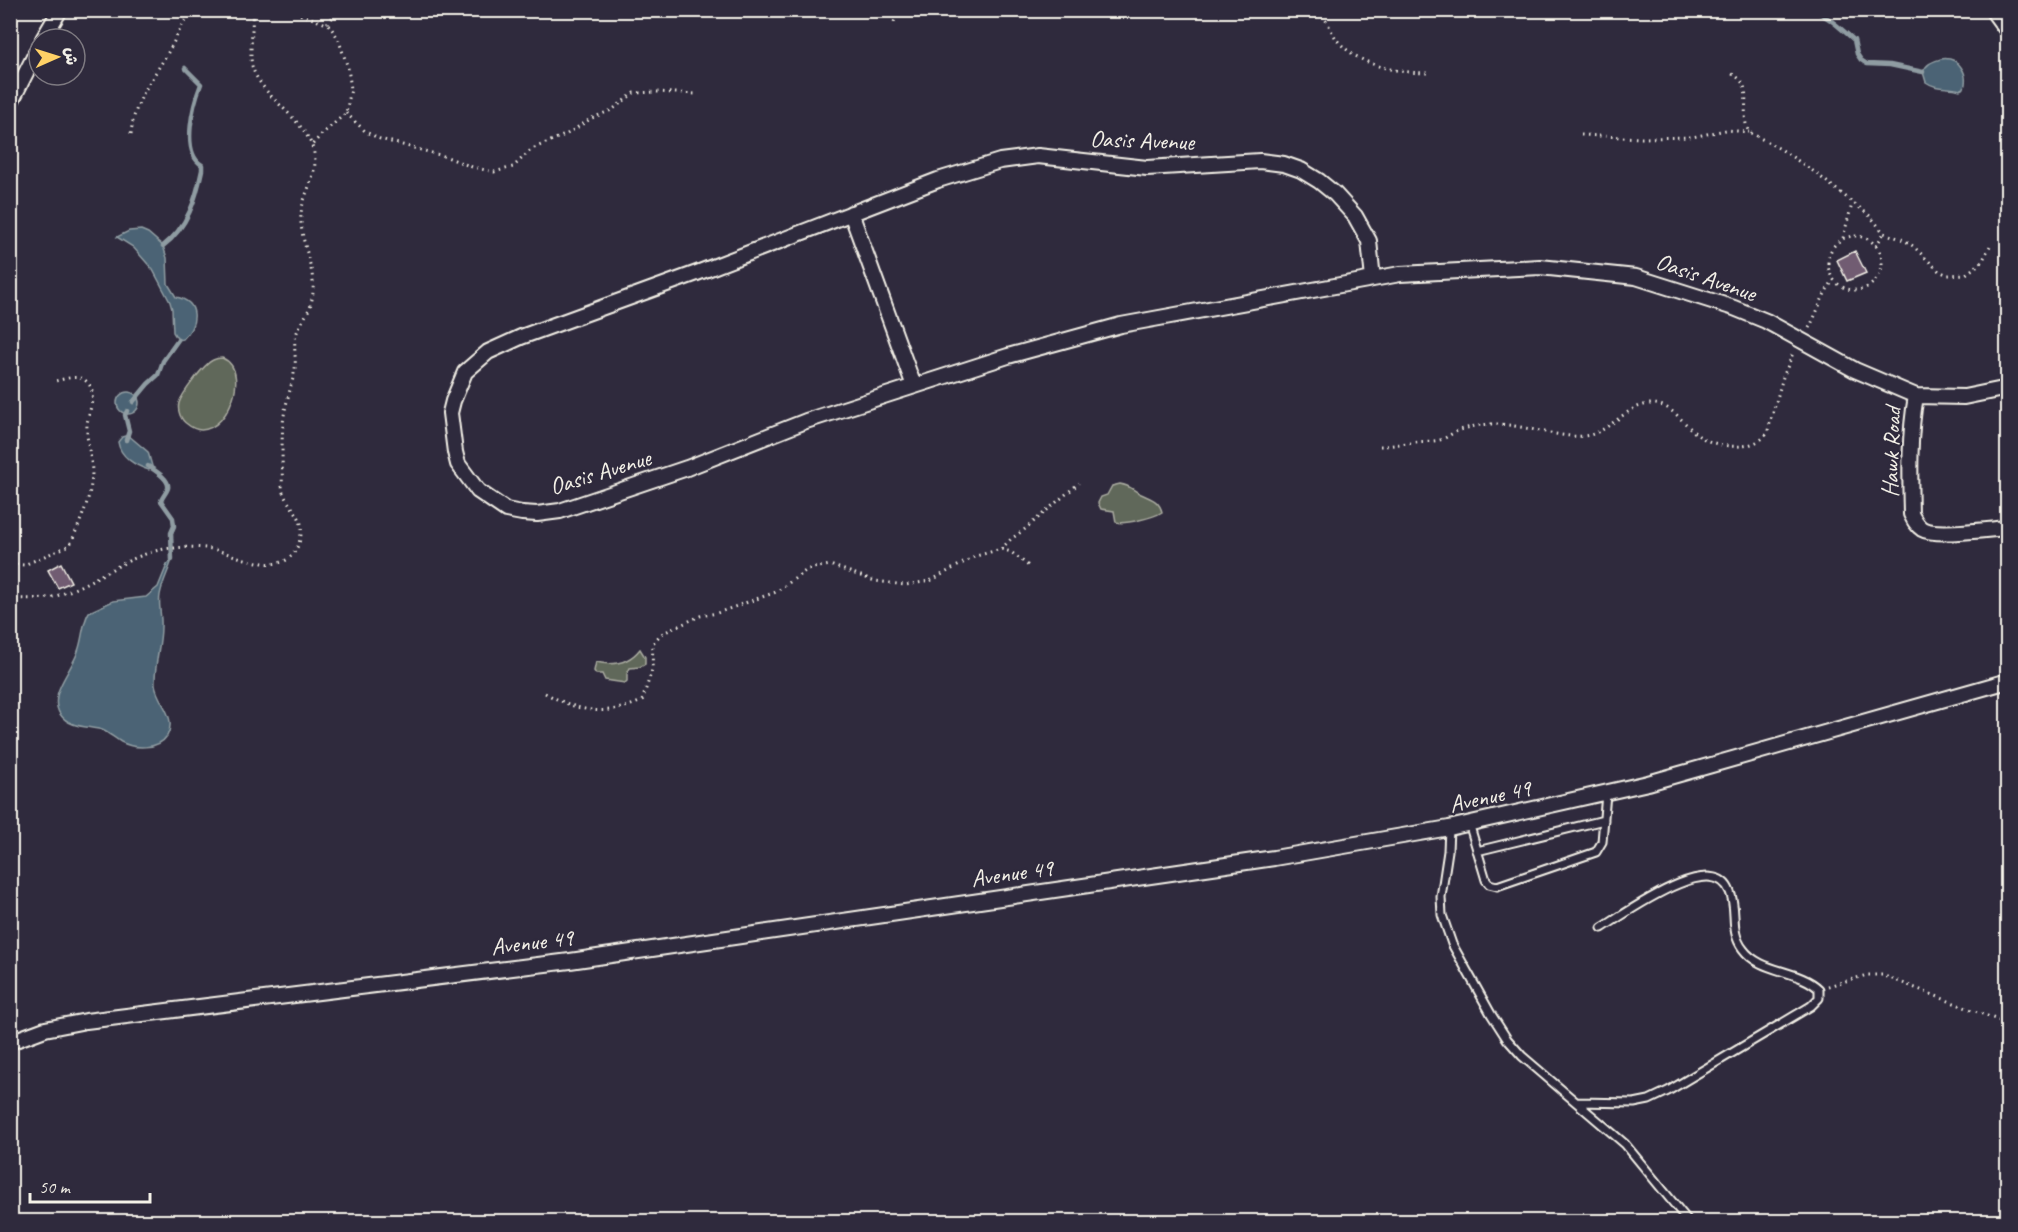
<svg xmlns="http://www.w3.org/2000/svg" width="2018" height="1232" font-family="Caveat,'Playpen Sans Arabic',sans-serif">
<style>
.green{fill:#61675a;stroke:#aaaca1;stroke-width:1.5}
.water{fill:#4b6474;stroke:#8f9ca2;stroke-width:1.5}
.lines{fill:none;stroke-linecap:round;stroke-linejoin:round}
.stream{stroke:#8f9ca2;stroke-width:4.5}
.building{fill:#715c72;stroke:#f4f1e8;stroke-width:1.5}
.service-casing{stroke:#f4f1e8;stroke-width:11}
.minor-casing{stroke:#f4f1e8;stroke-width:18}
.path{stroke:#f4f1e8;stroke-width:3;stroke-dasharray:1.5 4.5;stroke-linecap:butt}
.service{stroke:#2f2a3d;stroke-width:7}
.minor{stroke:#2f2a3d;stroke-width:14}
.labels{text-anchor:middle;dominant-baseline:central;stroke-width:4.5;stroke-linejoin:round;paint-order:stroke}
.street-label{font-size:24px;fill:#f4f1e8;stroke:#2f2a3d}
</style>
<rect width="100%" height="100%" fill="#2f2a3d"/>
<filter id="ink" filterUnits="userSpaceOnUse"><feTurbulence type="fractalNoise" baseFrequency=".0167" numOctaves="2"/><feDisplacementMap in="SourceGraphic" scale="12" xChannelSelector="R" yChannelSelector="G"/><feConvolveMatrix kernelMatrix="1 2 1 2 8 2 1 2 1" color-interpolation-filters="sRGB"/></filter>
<g filter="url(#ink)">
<!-- green -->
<path class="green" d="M222 358C256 371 220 452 187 424 181 420 177 411 179 403 182 394 204 364 213 360 215 359 219 358 222 358Z
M1120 484C1132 486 1132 490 1141 494 1151 499 1159 500 1162 512 1155 517 1124 525 1116 522L1114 511 1101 509 1098 503 1101 497 1107 495 1112 486Z
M640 649 645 657V664L640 667 630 668 627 674V681L625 683 605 680 602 674H596L594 671 596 662C613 666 629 663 640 649Z"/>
<!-- water -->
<path class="water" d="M1941 59C1958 56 1969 73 1964 88L1960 90C1948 86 1937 90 1926 82L1923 72C1927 63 1932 62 1941 59Z
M141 230 148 233 163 246 167 258 168 284 176 297C200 302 198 324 183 339L178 340 173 332 172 309 170 302 153 270 133 247 117 237 129 231Z
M117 403a11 11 0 1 1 22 0a11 11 0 1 1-22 0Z
M128 435 148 452 152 466 149 470C136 466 120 457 118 442L122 437Z
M172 560C168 572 162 583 160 595 158 606 162 616 161 627 161 646 154 665 155 685 157 702 178 717 167 736 158 750 134 749 121 742 114 738 109 733 102 730 88 726 69 728 60 714 47 694 73 669 78 651 83 638 82 624 89 612L113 601 146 597 158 587 167 565Z"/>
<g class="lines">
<!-- stream -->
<path class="stream" d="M1812 10C1829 16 1841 29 1854 40L1857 54 1861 60 1867 64 1890 65 1923 72
M163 246C188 227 196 199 202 170V165C180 152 194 102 201 84L185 68
M133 402 148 384 158 375 163 361 178 340
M126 440 129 431 125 415 127 411
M148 466C154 470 170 479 168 488 167 492 162 497 161 501L173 518 174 526 171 533 172 560"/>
</g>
<!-- building -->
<path class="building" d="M1855 251 1866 273 1847 281 1837 260Z
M61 563 71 582 58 588 48 570Z"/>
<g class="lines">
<defs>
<path id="service" d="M1469 823 1486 880 1489 884 1497 886 1596 852 1602 842 1606 793
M1449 828 1448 851 1441 897 1442 915 1452 944 1491 1014 1507 1039 1522 1056 1625 1144 1689 1222
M1477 851 1604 820
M1577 1102 1634 1103 1649 1100 1668 1091 1811 1006 1819 998V989C1798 969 1760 973 1743 949 1729 931 1738 911 1730 892 1714 848 1625 914 1602 928"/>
<path id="minor" d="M1992 10 2008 32
M43 39 60 10
M10 104 39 47
M851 213 914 386
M1373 279 1369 241 1355 216 1335 194 1319 181 1301 170 1284 164 1260 161 1147 168 1038 156 1000 161 938 180 697 273 521 337 488 352 465 372 453 401 450 413 455 452 458 464 478 491 506 510 522 513 537 514 560 511 687 468 806 421 1008 356 1121 325 1373 279 1400 274 1540 267 1636 277 1734 308 1766 321 1855 370 1916 396 1964 397 2008 388
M1916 396C1909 435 1910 474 1911 514 1914 520 1917 526 1922 529 1935 537 1991 529 2008 528
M10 1042 45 1029 86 1021 570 961 1274 858 1449 828 1648 783 2008 681"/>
</defs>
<!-- service casing -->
<use href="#service" class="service-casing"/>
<!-- minor casing -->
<use href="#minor" class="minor-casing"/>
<!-- path -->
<path class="path" d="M289 10 329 25 338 38 348 68 351 89 346 113 322 134 312 145
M1311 10C1330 17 1327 27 1338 41 1359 66 1398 73 1429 73
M894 22 899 10
M327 23 340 10
M1732 74C1757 86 1738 113 1749 132L1782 150 1813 171 1870 216 1884 233 1904 240 1913 246 1939 271 1948 275 1966 274 1982 262 1990 246
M346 113 366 132 380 139 447 157 472 167 494 172 513 167 532 149 567 134 592 118 612 110 634 93 656 92 696 94
M131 134C134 98 155 77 171 47 178 34 183 22 192 10
M1581 135 1642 138 1692 137 1726 130 1749 132
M1828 263a27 27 0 1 1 54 0a27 27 0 1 1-54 0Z
M1843 238 1852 204
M1876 246 1884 233
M1809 328C1818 312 1822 294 1834 280
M1380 446C1392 446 1403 443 1416 442 1424 441 1435 442 1443 439 1447 437 1451 434 1455 432 1468 427 1481 424 1495 424 1523 424 1565 441 1590 435 1612 429 1627 405 1651 404 1672 403 1684 425 1699 436 1717 448 1752 452 1767 434L1783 377 1794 351
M1001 549 1011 539 1024 530 1079 483
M10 564 24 565 70 545C80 522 92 497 92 471 91 455 86 440 87 425 88 412 99 392 86 381 78 374 65 379 55 381
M10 599C25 598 43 600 56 596 94 584 133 550 174 548 184 547 196 547 206 548 229 551 270 574 289 558 299 550 304 532 300 520 295 508 285 502 282 489 283 468 281 446 283 425 284 406 292 387 295 368 296 359 294 349 295 340 297 325 310 314 312 299 318 270 299 243 301 214 303 193 319 174 314 153 307 119 264 100 253 69 248 56 254 27 252 10
M545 693C580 712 603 717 642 701L652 670 653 643 661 634 700 616 717 613 776 592 808 569 830 565 875 581 905 585 930 581 976 556 1001 549 1011 552 1031 568
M1828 986 1867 975H1882L2008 1024"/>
<!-- service -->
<use href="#service" class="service"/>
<!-- minor -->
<use href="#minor" class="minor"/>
</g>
</g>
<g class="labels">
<!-- street labels -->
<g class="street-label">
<text transform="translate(1142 140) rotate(2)">Oasis Avenue</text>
<text transform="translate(1706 277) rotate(19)">Oasis Avenue</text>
<text transform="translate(1891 452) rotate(-88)">Hawk Road</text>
<text transform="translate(600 472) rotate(-17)">Oasis Avenue</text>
<text transform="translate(1490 796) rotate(-12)">Avenue 49</text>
<text transform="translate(1012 873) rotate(-8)">Avenue 49</text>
<text transform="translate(532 942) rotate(-7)">Avenue 49</text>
</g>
</g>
<!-- margin -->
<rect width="2018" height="1232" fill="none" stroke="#2f2a3d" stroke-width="36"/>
<rect x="18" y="18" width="1982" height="1196" fill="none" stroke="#f4f1e8" stroke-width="2" filter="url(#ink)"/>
<!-- north arrow -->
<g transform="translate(57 57) rotate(87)"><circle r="28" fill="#2f2a3d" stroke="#7e7a81" stroke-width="1.5"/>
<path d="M0-4.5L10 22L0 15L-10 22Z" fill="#ffd166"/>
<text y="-9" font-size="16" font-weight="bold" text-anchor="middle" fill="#f4f1e8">ش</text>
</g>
<!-- scale -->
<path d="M30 1193v9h120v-9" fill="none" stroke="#f4f1e8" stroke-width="3"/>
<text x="39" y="1193" font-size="18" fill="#f4f1e8" stroke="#2f2a3d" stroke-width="4.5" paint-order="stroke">50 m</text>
</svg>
